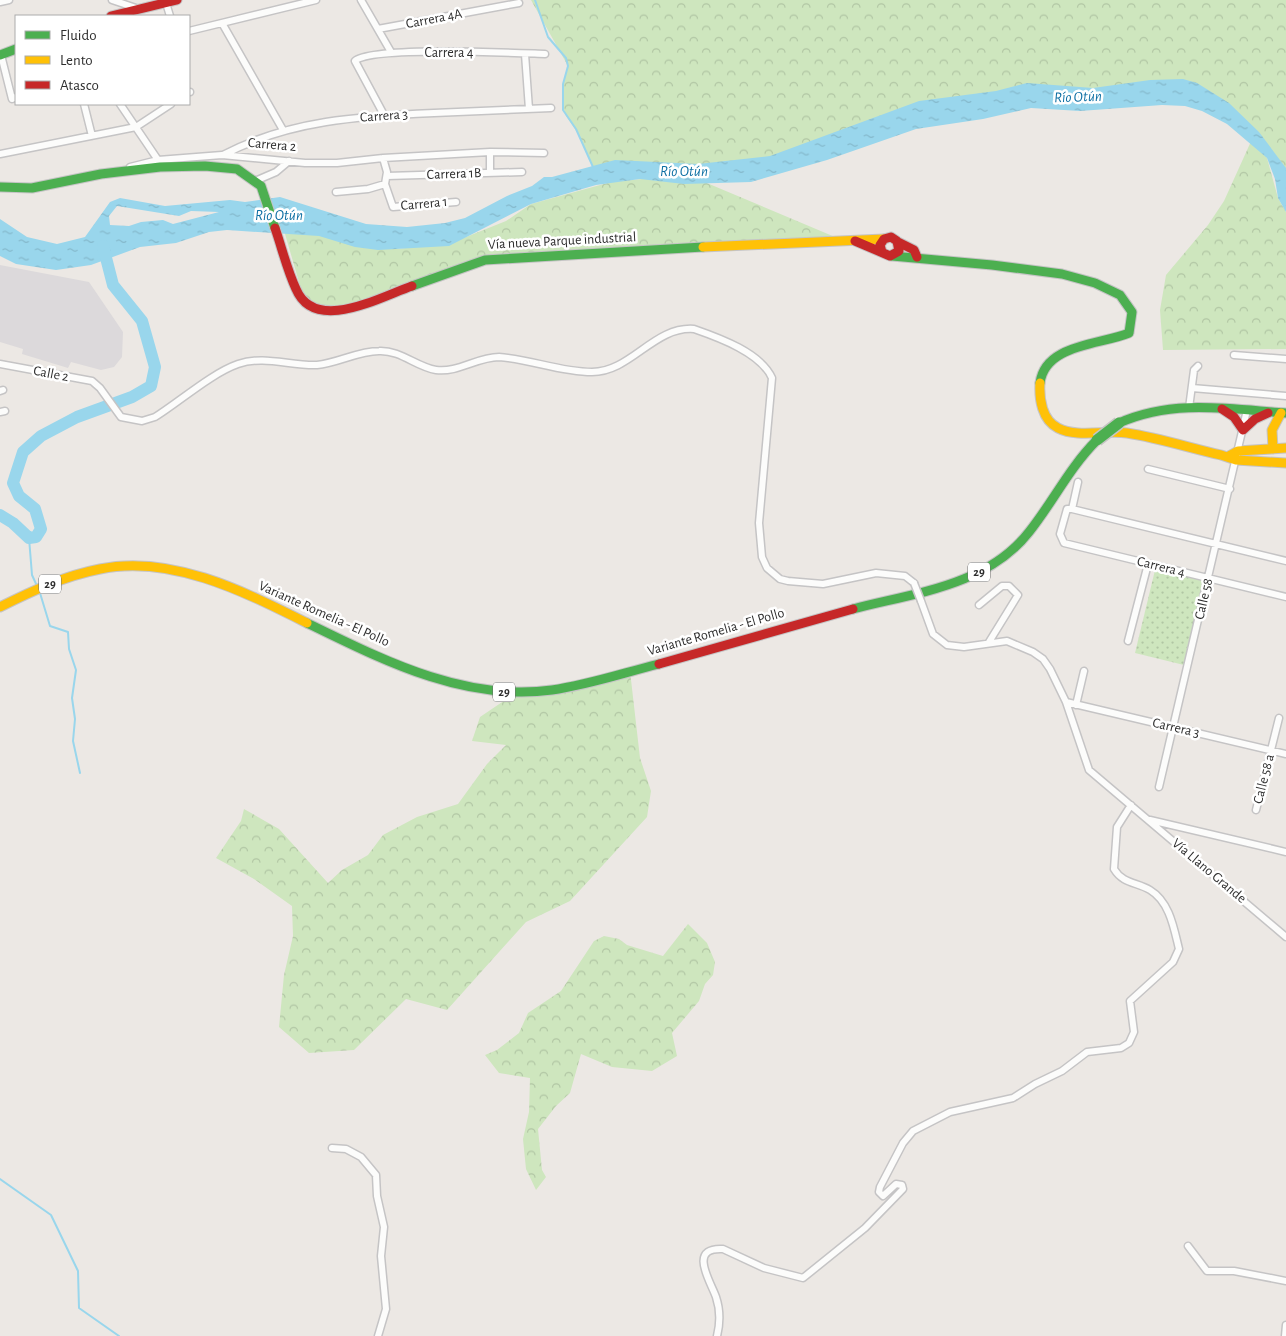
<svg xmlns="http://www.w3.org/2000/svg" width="1286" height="1336" font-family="'Alegreya Sans',sans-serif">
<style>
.industrial{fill:#dcd9db}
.forest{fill:url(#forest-crowns)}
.park{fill:url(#park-dots)}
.water{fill:url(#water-ripples);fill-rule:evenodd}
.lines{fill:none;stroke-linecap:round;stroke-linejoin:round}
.stream{stroke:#99d6ec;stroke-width:2}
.river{stroke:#99d6ec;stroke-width:12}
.street-casing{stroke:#c5c4c5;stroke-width:9}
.fast-casing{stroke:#c5c4c5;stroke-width:11}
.slow-casing{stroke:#c5c4c5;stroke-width:11}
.jam-casing{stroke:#c5c4c5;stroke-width:11}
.street{stroke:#fcfcfb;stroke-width:6}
.fast{stroke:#4caf50;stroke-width:9}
.slow{stroke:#ffc107;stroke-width:9}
.jam{stroke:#c62828;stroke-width:9}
.street-bridge-casing{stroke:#c5c4c5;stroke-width:9;stroke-linecap:butt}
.fast-bridge-casing{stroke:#c6c5c4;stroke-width:14;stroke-linecap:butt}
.street-bridge{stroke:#fcfcfb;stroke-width:6}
.fast-bridge{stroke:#4caf50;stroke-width:11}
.labels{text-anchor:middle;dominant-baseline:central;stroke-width:5;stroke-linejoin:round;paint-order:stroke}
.shield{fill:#fff;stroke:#6d6d6d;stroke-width:1}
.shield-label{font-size:12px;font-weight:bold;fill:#2e2e2e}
.street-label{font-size:14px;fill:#2e2e2e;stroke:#fff}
.water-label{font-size:15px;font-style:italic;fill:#0d6fa3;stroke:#fff}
</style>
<defs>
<pattern id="forest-crowns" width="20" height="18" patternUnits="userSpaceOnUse" patternTransform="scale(1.25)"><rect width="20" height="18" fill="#cee6be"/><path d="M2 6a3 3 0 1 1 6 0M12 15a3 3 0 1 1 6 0" fill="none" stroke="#b1c6a4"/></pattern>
<pattern id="park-dots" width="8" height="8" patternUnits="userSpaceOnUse" patternTransform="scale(1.25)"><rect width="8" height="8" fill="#cee6be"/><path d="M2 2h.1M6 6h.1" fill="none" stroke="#b1c6a4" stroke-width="1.8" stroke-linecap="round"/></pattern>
<pattern id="water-ripples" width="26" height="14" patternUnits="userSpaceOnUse" patternTransform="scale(1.25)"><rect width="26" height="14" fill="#99d6ec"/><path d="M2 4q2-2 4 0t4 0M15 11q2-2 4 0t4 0" fill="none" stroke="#84b8cb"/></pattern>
</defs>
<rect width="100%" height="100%" fill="#ece8e4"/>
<!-- industrial -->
<path class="industrial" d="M0 265 89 282 123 332 122 357 114 367 101 370 71 362 68 368 22 354 23 349 0 342Z"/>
<!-- forest -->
<path class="forest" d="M531 0H1286V182L1275 154 1203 88 1042 97 831 146 683 173 835 237 485 260 361 304 317 311 303 296 281 220 398 249 456 241 506 221 531 204 611 182 673 176 597 174 577 132 566 116 563 106V84L568 66Z
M1253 137 1267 158 1278 198 1286 212V349L1163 350 1160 310 1166 275 1208 225 1224 201Z
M630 671 640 758 651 791 647 817 570 901 526 922 447 1010 406 999 354 1050 309 1053 279 1027 284 975 293 936 292 906 254 879 216 858 241 821 244 809 279 829 328 883 342 870 368 855 383 835 417 817 458 804 487 764 506 745 472 741 480 717 517 692Z
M688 924 707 943 715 962 713 975 705 984 699 1001 672 1033 677 1056 652 1071 612 1067 581 1054 570 1093 556 1106 538 1129 542 1170 546 1177 536 1190 526 1169 523 1139 529 1112 530 1078 499 1073 485 1055 497 1050 519 1033 528 1013 561 991 594 941 604 936 619 939 627 945 663 956Z"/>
<!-- park -->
<path class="park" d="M1156 566 1209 578 1188 666 1135 653Z"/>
<!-- water -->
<path class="water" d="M1183 79 1197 83 1229 103 1259 132 1286 168V212L1278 198 1275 179 1267 158 1227 124 1202 111 1185 106 1162 105 1080 111 1031 108 983 119 916 129 827 160 751 182 684 184 640 179 596 185 531 204 449 246 378 250 355 247 319 236 227 230 209 232 176 243 140 247 91 265 56 270 16 264 0 256V219L27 237 57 244 85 237 110 202 120 198 165 206 230 200 245 202 280 197 366 224 407 227 445 223 465 218 507 196 532 186 544 177H552L615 160 698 164 770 156 919 101 996 91 1027 83 1093 88 1150 80ZM117 206 179 216 191 211 219 212 173 224 163 220 141 222 129 226 110 225 109 216Z"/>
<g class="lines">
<!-- stream -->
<path class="stream" d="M535 0 548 37 566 58 568 66 563 84V110L576 129 593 167
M29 538 32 575 37 586
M40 593 50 626 68 632 69 649 76 670 72 698 75 719 73 741 80 773
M0 1179 51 1215 78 1271 79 1308 119 1336"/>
<!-- river -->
<path class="river" d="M0 515 13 523 29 538 36 537 41 529 35 509 19 496 13 483 23 452 41 436 77 417 132 397 151 386 155 367 142 321 113 285 103 246"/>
<defs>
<path id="street" d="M112 0 139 9
M361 0 391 52
M0 2 9 0
M166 3 170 16
M222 23 283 130
M378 29 519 3
M189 31 316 0
M525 54 529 109
M1 55 12 99 16 97
M189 92H190
M84 104 92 136
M120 104 158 160
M384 115 355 61C371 46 515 53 545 54
M490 152V173
M0 154 136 127 171 104
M223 155C289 120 361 116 434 113 473 111 512 110 551 108
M383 158 387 172 385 184 393 207 456 202
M130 167 158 160 222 155 305 163H337L383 158 490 152 544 153
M387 176 522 172
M255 181 276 172 289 161
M336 192 368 189 385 184
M1234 355 1286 359
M0 364 92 381 100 388 121 417 142 421 155 417C179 402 212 373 238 364 264 355 290 366 317 365 338 363 358 351 379 351 401 350 416 367 436 370 458 373 477 357 499 357 530 359 560 372 592 372 631 372 654 326 694 329 720 338 761 353 772 378L759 523 762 557 767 568 780 579 788 581 823 584 876 573 905 576 914 583
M1192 388 1286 396
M0 391 3 390
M1189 408 1194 370 1198 366
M0 412 5 411
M1148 469 1230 489
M1078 482 1072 509H1067L1060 534 1064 543 1286 597
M1072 509 1286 561
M921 601 933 634 947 645 964 647 1007 641 1033 652 1043 659 1050 669 1066 702 1089 770 1286 937
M979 605 1002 586H1009L1018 595 989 642
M1128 641 1148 564
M1066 702 1286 754
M1076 705 1084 671
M1159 787 1247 410
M1256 810 1279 718
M1150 820 1286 852
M332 1148 346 1149 361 1157 376 1175 377 1196 384 1227 381 1256 386 1309 378 1336
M1188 1246 1207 1271H1234L1286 1281
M717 1336C720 1324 720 1309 716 1297 711 1282 687 1247 723 1249L764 1268 803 1278 865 1228 903 1189 902 1185 896 1184 883 1196 879 1192 880 1187 903 1143 913 1131 950 1112 1013 1098 1035 1084 1062 1071 1087 1052 1121 1048 1129 1043 1134 1032 1130 1001 1173 962 1179 949C1174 929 1170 902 1150 890 1137 882 1123 884 1114 869L1117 827 1131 805
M1285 1336 1286 1325"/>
<path id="fast" d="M0 55 16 49
M0 187 32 188 101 174 160 167 205 166 237 169 261 186 275 228
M892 256 992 265 1062 274 1095 283 1120 295 1132 312 1129 333C1100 345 1045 344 1040 383
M412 286 485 260 703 247
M1119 423C1173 399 1229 409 1286 413
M853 609C914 593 987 586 1029 532 1053 502 1069 468 1097 440
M307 623C383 660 464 702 552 690 588 685 623 673 659 664"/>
<path id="slow" d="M703 247 884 239
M1040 383C1039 399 1042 420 1058 428 1077 438 1105 430 1127 433 1159 438 1190 448 1221 455L1236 460 1286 463
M1273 449 1272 430 1281 413
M1229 456 1238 451 1286 448
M0 607C32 591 64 576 100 569 171 554 245 592 307 623"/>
<path id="jam" d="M111 16 177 0
M275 228C282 248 287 270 296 289 315 334 380 297 412 286
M855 241 890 256 899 251 897 241 891 237 884 239 880 245 882 252
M898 242 914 250 917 257
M1222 409 1234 417 1243 430 1255 419 1268 413
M659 664 853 609"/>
</defs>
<!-- street casing -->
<use href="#street" class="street-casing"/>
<!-- fast casing -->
<use href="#fast" class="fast-casing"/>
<!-- slow casing -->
<use href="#slow" class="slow-casing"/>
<!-- jam casing -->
<use href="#jam" class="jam-casing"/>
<!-- street -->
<use href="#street" class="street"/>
<!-- fast -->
<use href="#fast" class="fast"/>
<!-- slow -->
<use href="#slow" class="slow"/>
<!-- jam -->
<use href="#jam" class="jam"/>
<defs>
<path id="street-bridge" d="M914 583 921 601"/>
<path id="fast-bridge" d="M1097 440 1119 423"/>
</defs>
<!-- street-bridge casing -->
<use href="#street-bridge" class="street-bridge-casing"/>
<!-- fast-bridge casing -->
<use href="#fast-bridge" class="fast-bridge-casing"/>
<!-- street-bridge -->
<use href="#street-bridge" class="street-bridge"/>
<!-- fast-bridge -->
<use href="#fast-bridge" class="fast-bridge"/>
</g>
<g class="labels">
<!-- shield labels -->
<g class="shield">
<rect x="968" y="562.5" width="22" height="19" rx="4"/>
<rect x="39" y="574.5" width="22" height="19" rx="4"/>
<rect x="493" y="682.5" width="22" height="19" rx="4"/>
</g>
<g class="shield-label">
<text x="979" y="572">29</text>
<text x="50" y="584">29</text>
<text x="504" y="692">29</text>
</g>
<!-- street labels -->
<g class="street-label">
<text transform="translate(434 19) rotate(-11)">Carrera 4A</text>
<text x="449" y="53">Carrera 4</text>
<text transform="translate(384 116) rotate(-4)">Carrera 3</text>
<text transform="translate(272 145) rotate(5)">Carrera 2</text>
<text transform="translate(454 174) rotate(-2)">Carrera 1B</text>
<text transform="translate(424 204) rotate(-5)">Carrera 1</text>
<text transform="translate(562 241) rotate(-3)">Vía nueva Parque industrial</text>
<text transform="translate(51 374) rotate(11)">Calle 2</text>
<text transform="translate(1161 567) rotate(14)">Carrera 4</text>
<text transform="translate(1204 599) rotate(-77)">Calle 58</text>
<text transform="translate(324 614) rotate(24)">Variante Romelia - El Pollo</text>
<text transform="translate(716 632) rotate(-16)">Variante Romelia - El Pollo</text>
<text transform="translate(1176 728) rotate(13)">Carrera 3</text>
<text transform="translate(1264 779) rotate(-76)">Calle 58 a</text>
<text transform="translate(1209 871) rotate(40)">Vía Llano Grande</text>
</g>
<!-- water labels -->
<g class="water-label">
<text transform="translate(1078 97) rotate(-2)">Río Otún</text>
<text x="684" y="171">Río Otún</text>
<text x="279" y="215">Río Otún</text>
</g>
</g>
<!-- legend -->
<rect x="15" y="15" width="175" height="90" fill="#ffffff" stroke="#ababab"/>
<rect x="25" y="31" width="25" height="8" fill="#4caf50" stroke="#ababab"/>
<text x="60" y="40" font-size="15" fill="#2e2e2e">Fluido</text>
<rect x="25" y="56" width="25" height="8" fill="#ffc107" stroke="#ababab"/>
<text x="60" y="65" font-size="15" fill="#2e2e2e">Lento</text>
<rect x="25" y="81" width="25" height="8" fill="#c62828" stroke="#ababab"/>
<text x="60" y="90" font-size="15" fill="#2e2e2e">Atasco</text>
</svg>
